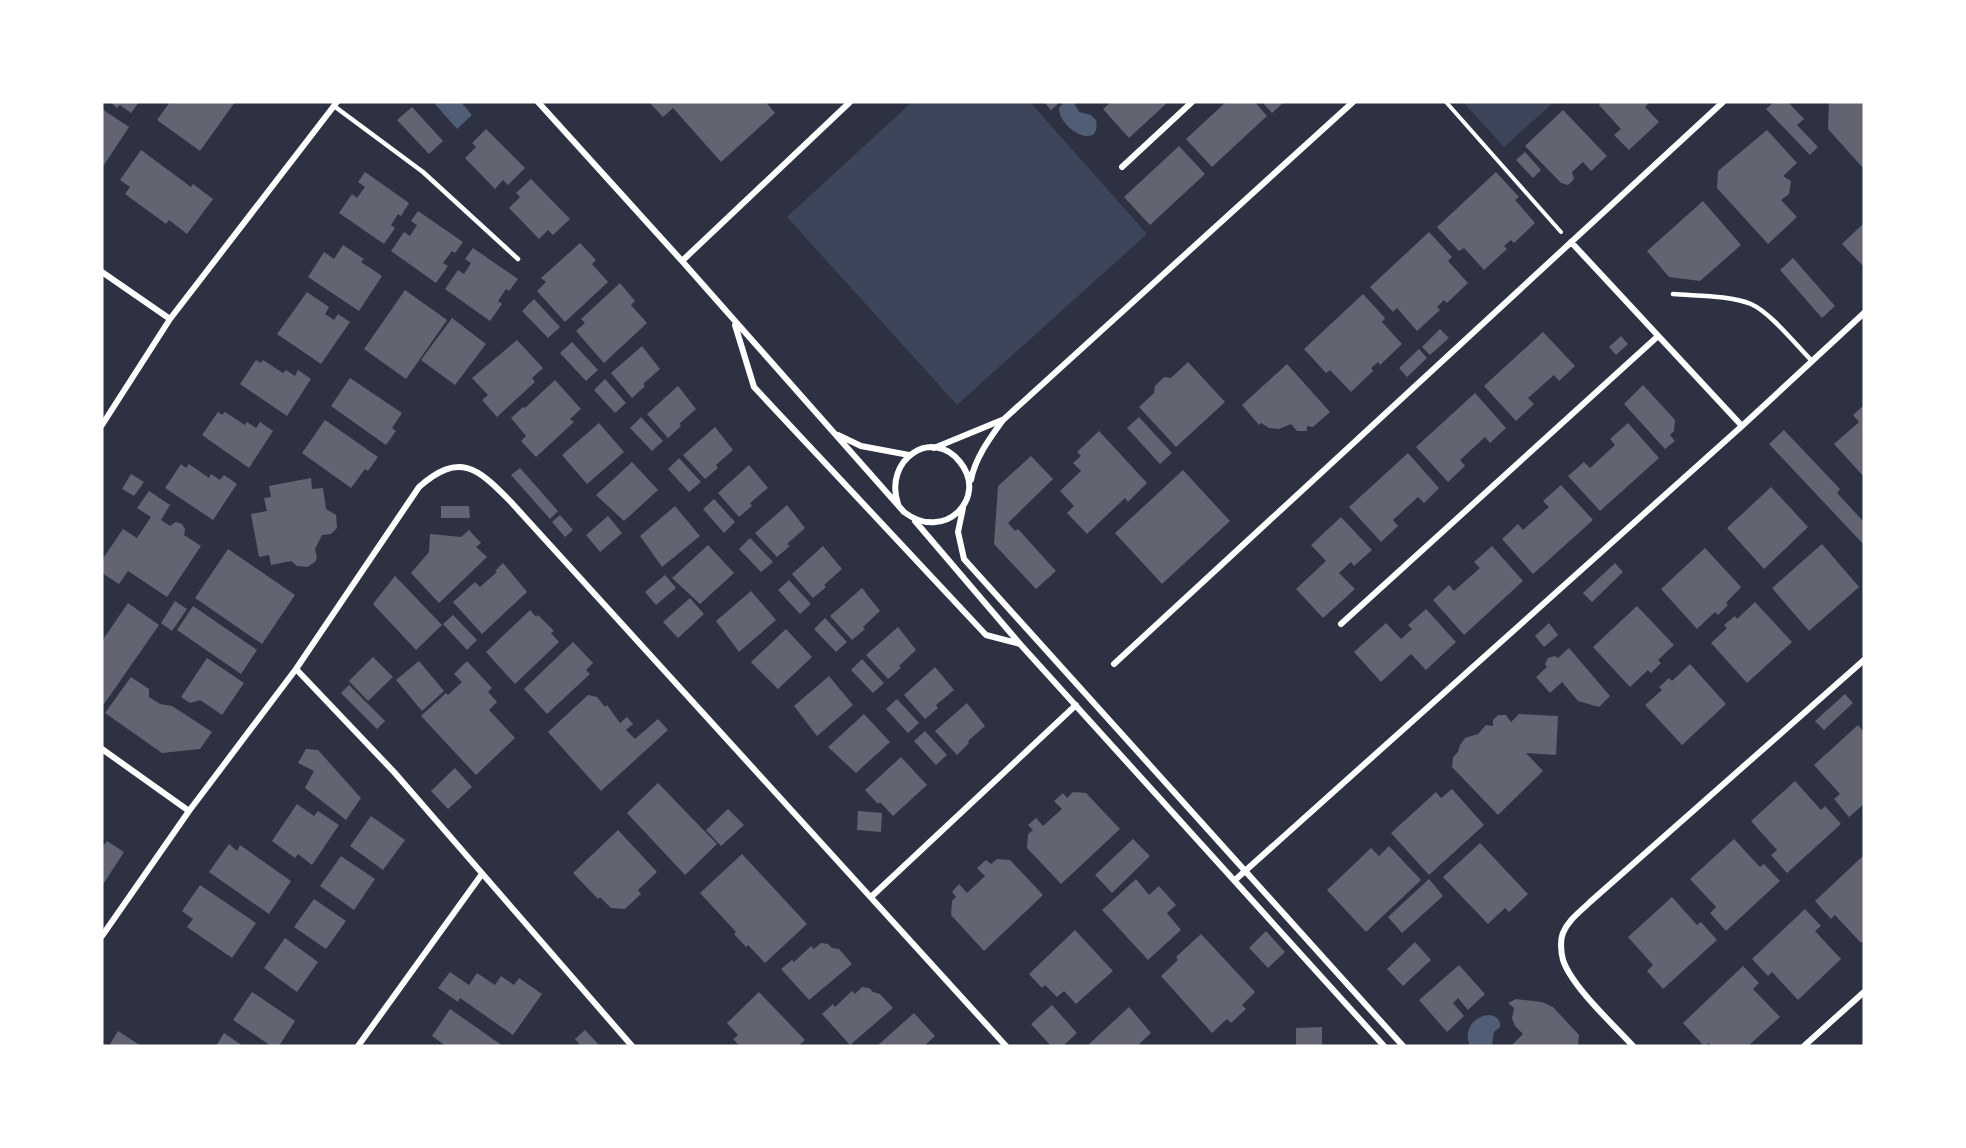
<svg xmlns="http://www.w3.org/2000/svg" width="1966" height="1148" font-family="'Exo 2',sans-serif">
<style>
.green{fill:#3c4559}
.water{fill:#4f5d75}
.building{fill:#626471}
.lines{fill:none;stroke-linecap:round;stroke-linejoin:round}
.path{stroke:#fff;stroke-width:4}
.service{stroke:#fff;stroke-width:4.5}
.minor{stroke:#fff;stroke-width:6}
</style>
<rect width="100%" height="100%" fill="#2d3142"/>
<!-- green -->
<path class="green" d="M912 102H1030L1147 234 957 405 787 217Z
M1463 102H1554L1504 147Z"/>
<!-- water -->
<path class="water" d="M437 102H461L472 115 457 129 435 104Z
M1064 102 1074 103 1079 112 1091 115 1096 120C1102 152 1059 130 1059 108Z
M1489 1015C1496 1016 1501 1019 1500 1027L1494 1032 1492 1045 1470 1046C1463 1031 1473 1016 1489 1015Z"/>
<!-- building -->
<path class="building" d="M110 102H139L131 113 120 105 117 108Z
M170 102H235L200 151 157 120Z
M649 102H766L775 113 721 162 673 108 663 117Z
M1044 102H1060L1051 110Z
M1111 102H1168L1129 138 1103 109Z
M1226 102H1255L1267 116 1212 167 1186 139Z
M1262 102H1284L1272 113Z
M1602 102H1650L1645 107 1659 122 1629 150 1614 135 1621 129 1599 105Z
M1774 102H1788L1804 119 1797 125 1818 147 1810 155 1766 109Z
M1829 102H1864V169L1828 129Z
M412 107 443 141 429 154 397 120Z
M102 109 129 127 102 168Z
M1563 110 1607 156 1591 171 1583 162 1572 172 1574 179 1568 185 1561 183 1525 146Z
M486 129 525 168 508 185 503 180 495 189 465 158 476 147 472 143Z
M1767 130 1797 163 1783 176 1791 181 1789 194 1781 200 1797 217 1768 244 1717 188 1718 171Z
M1179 146 1205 174 1150 225 1124 197Z
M141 150 191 187 193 184 213 199 187 234 169 220 166 224 125 194 130 187 120 180Z
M1525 152 1541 170 1533 178 1516 160Z
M365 172 409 203 401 216 398 214 391 225 395 228 384 244 339 213 352 194 357 198 365 187 358 182Z
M1496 172 1519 197 1515 200 1535 223 1514 243 1511 240 1504 246 1507 249 1484 270 1464 248 1459 251 1437 227Z
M531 179 570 219 553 235 548 230 539 239 509 208 520 197 516 193Z
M1703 201 1741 245 1700 281 1669 277 1647 251Z
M418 211 463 242 455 253 452 251 443 263 448 266 436 283 391 251 404 232 410 236 417 225 411 221Z
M1864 223V267L1842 244Z
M1429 232 1452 257 1448 261 1468 283 1447 303 1444 300 1437 307 1440 310 1417 331 1397 308 1393 312 1370 287Z
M580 243 596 260 592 264 608 282 565 322 537 291 546 282 541 278Z
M343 245 364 259 361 262 382 276 359 311 308 277 324 252 334 259Z
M473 248 518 279 509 291 506 289 498 301 502 304 490 321 445 289 458 270 464 274 471 263 465 259Z
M1793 258 1835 306 1822 318 1780 270Z
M620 283 635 301 631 305 647 323 604 363 576 331 585 323 581 319Z
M405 290 447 320 406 379 364 349Z
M307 292 329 307 325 314 334 320 338 314 350 322 321 364 277 334Z
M1363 294 1385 318 1382 322 1402 344 1380 365 1378 362 1371 368 1373 371 1351 392 1330 370 1326 373 1304 349Z
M534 299 560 327 548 338 522 311Z
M452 318 486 344 455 385 421 360Z
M1440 329 1449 338 1430 355 1422 347Z
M1543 332 1575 366 1559 381 1554 375 1528 398 1534 404 1516 421 1484 386Z
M1621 336 1628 344 1616 355 1609 347Z
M517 340 543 368 532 378 535 382 497 417 482 400 488 395 472 378Z
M572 342 598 370 586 381 560 353Z
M642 346 660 369 643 384 645 386 632 398 611 373Z
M1419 349 1427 358 1407 377 1399 368Z
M256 360 261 363 263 360 283 373 286 370 295 376 298 370 311 379 287 416 240 384Z
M1188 362 1225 402 1176 447 1139 407 1154 393 1155 386 1164 377 1171 378Z
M1287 364 1330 412 1313 427 1307 426V431H1297L1291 424 1279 429 1269 428 1261 423 1259 425 1242 405Z
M350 378 402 413 392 428 396 431 386 445 331 406Z
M605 379 626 403 615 413 594 390Z
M555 380 581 409 570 419 574 422 536 457 521 441 526 436 511 418 523 407 525 408Z
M1643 385 1675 420 1674 431 1670 435 1675 441 1665 449 1624 404Z
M678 386 696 409 679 424 681 426 668 438 647 414Z
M1475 393 1506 428 1490 443 1485 437 1460 460 1465 466 1448 482 1416 447Z
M1864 405V477L1834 444 1859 422 1853 415Z
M218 412 222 415 225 412 245 425 247 422 256 428 260 422 273 431 249 468 202 435Z
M641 417 663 441 652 451 630 428Z
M1139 417 1172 453 1160 464 1127 428Z
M325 420 378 457 368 471 365 469 351 488 302 453Z
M599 423 624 452 587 484 562 455Z
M1628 423 1659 458 1600 511 1568 476 1584 462 1590 468 1615 445 1610 439Z
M715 427 733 450 716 465 718 468 705 479 683 455Z
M1784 430 1840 489 1837 493 1864 522V545L1769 444Z
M1099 431 1147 483 1128 502 1125 498 1087 534 1067 513 1074 506 1060 491 1081 471 1073 463 1081 456 1077 452Z
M1408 453 1439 488 1424 503 1418 497 1393 520 1398 526 1381 542 1349 507Z
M1031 456 1053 479 1008 523 1015 531 1018 529 1056 571 1036 589 994 544 998 486Z
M679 458 701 482 689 492 668 469Z
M632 462 658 490 624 521 596 495Z
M181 464 186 468 189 464 209 478 211 474 220 480 224 475 237 484 213 520 165 488Z
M749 465 768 488 750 503 752 506 739 517 718 493Z
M520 468 558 511 550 519 511 475Z
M1183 470 1230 521 1162 584 1115 533Z
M131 474 144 482 134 496 122 489Z
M311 478 312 489 323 488 326 509 336 515 337 528 331 534 322 535 315 549 317 557 315 562 307 567 297 566 291 561 271 565 269 555 259 557 251 514 267 511 264 498 271 497 269 486Z
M1561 485 1593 520 1533 574 1502 539 1518 524 1523 530 1549 507 1543 501Z
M1771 487 1808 527 1764 569 1727 528Z
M149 491 170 505 161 520 170 526 176 522 182 524 185 529 184 535 201 546 167 597 128 571 119 584 102 573V560L123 529 137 538 151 517 137 508Z
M714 499 735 522 724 533 703 509Z
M787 505 805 528 787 544 790 546 777 557 755 533Z
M441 506H469L470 518H441Z
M675 506 700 536 662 567 640 536Z
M560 515 573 530 565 537 552 522Z
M608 516 622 533 600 552 586 535Z
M1341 517 1372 550 1354 566 1351 562 1339 573 1355 589 1323 618 1296 589 1326 561 1311 545Z
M469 530 481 543 476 547 487 557 439 603 411 573 429 552 430 534 461 537Z
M750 538 773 562 761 572 739 549Z
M1822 544 1859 587 1809 631 1772 588Z
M708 545 734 573 700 604 672 578Z
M823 546 842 569 824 585 826 587 813 598 792 574Z
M1492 546 1523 581 1464 635 1433 600 1449 585 1454 591 1480 568 1474 562Z
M1705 548 1741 587 1726 603 1728 605 1718 615 1715 612 1697 629 1661 589Z
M228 549 295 595 262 644 195 598Z
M503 563 527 592 482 634 453 602 475 582 480 587 497 572 495 571Z
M1615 563 1623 572 1592 602 1583 593Z
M665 575 676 588 656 605 645 592Z
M395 576 442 625 416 650 373 604Z
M789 580 811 604 800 614 778 590Z
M862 588 880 611 863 627 865 629 852 640 830 616Z
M751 591 776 620 739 652 716 621Z
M690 598 704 614 678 638 663 622Z
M175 601 187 609 172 631 161 623Z
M1755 602 1792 642 1747 683 1711 643 1727 628 1724 625 1735 616 1737 619Z
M128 603 159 625 102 707V641Z
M193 606 257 650 241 674 177 630Z
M1637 606 1674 645 1658 660 1661 663 1651 673 1648 670 1630 687 1593 647Z
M1426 609 1456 642 1426 670 1411 654 1381 682 1354 652 1386 623 1401 639 1412 629 1408 625Z
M530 610 536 617 538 615 554 631 551 633 559 642 515 684 486 652Z
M453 615 477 640 467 650 443 624Z
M825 618 847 642 836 652 814 629Z
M1549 623 1558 635 1544 647 1535 636Z
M898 627 916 650 899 666 901 668 888 679 866 655Z
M786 629 812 657 778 689 751 662Z
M573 642 593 663 586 670 590 674 547 714 524 689Z
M1569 648 1610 696 1599 707 1578 701 1562 682 1550 693 1536 677 1547 667 1545 664 1548 658 1555 656 1558 658Z
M373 657 393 677 368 701 349 681Z
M207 658 244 683 222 715 200 700 190 703 181 697Z
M862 659 884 683 873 693 851 670Z
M419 661 444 691 422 711 396 680Z
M467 661 492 688 488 692 497 702 489 710 515 738 476 775 421 716 446 693 448 695 462 682 454 674Z
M1690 664 1726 704 1682 745 1645 705 1662 690 1659 687 1669 678 1672 681Z
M935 667 954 690 936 705 938 708 925 719 904 695Z
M829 676 853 705 817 736 794 706Z
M131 677 149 689V697L160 704 172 706 212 732 200 749 162 753 105 713Z
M349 685 385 721 377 729 341 693Z
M1845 694 1853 703 1824 730 1815 721Z
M588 695 597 697 605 707 607 705 620 723 627 717 633 724 626 730 635 739 658 719 668 730 601 791 548 732Z
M897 699 919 723 908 733 886 709Z
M967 703 985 726 968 741 969 743 957 755 935 731Z
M864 714 890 742 856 773 828 747Z
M1519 714 1558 716 1556 755 1526 753 1543 771 1498 815 1452 767 1453 757 1458 752 1460 745 1465 738 1478 734 1486 725 1493 726V720L1498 715H1506L1511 722Z
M1858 725 1864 732V804L1849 817 1834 799 1840 794 1814 765Z
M925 731 947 755 936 765 914 741Z
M306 749 318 750 361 798 346 820 305 788 314 771 298 763Z
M901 757 927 785 893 816 880 802 878 804 865 790Z
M455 768 472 787 448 809 431 791Z
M1795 781 1821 810 1825 806 1841 824 1787 873 1771 855 1777 850 1751 821Z
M658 783 717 844 685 875 627 813Z
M1452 789 1484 825 1429 875 1391 833 1436 792 1441 798Z
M1073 792 1086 793 1120 829 1061 884 1027 848 1028 834 1033 830 1028 825 1036 818 1043 826 1062 809 1054 801 1063 793 1067 798Z
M297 804 314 816 318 811 339 825 312 865 298 854 295 858 272 841Z
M728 809 744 825 721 846 706 830Z
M858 811 882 813 881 832 857 830Z
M371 816 405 840 383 870 350 846Z
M618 830 657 872 638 890 641 894 625 909 611 908 600 897 598 899 573 873Z
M1133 839 1150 856 1112 893 1095 875Z
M1734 839 1760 867 1764 864 1780 881 1726 931 1710 913 1716 907 1690 879Z
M107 841 124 852 102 886V848Z
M1480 843 1528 894 1509 912 1505 908 1488 924 1443 877Z
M229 844 237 851 240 845 291 881 269 914 209 872Z
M1389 846 1421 880 1366 932 1327 890 1371 848 1379 856Z
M742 854 807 924 765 963 748 945 746 947 734 934 736 932 700 893Z
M1864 855V940L1861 943 1835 915 1831 919 1815 901Z
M341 856 375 879 354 910 320 886Z
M997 859 1010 860 1043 895 984 951 951 915 952 901 956 897 952 892 959 884 967 893 985 876 977 868 986 860 991 864Z
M1136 879 1149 895 1159 886 1176 905 1167 913 1181 930 1148 960 1102 910Z
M1429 879 1443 896 1402 933 1388 917Z
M200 885 256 923 232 958 187 927 193 919 182 911Z
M1672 897 1697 925 1701 922 1717 940 1663 989 1647 971 1653 965 1628 937Z
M314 899 346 921 326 949 294 927Z
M1805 909 1821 926 1815 931 1841 959 1798 1000 1772 972 1768 976 1752 959Z
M1075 930 1113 971 1076 1004 1064 991 1057 997 1045 985 1042 988 1029 974Z
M1266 931 1285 952 1268 968 1249 948Z
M1201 934 1255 992 1242 1005 1246 1009 1231 1023 1227 1019 1212 1033 1161 976 1178 960 1176 957Z
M285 938 318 962 297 992 264 968Z
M1415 942 1431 960 1403 986 1387 969Z
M821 943 828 944 832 948 839 949 852 964 809 1000 781 969 792 960 794 962 811 946 814 949Z
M1459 965 1485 994 1468 1010 1458 998 1453 1003 1464 1016 1447 1032 1419 1000Z
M1743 966 1759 983 1753 989 1780 1017 1748 1046H1711L1709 1043 1704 1046 1683 1023Z
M450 972 469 985 477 973 495 985 501 976 514 985 519 978 542 994 513 1035 460 998 458 1002 438 988Z
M862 987 869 988 873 992 880 994 893 1008 850 1045 822 1014 833 1004 835 1007 852 991 855 994Z
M252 992 295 1021 279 1046H271L233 1020Z
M759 992 805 1040 798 1046H740L733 1039 738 1035 727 1023Z
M1516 999 1542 1002 1553 1007 1579 1035 1578 1046H1511L1523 1034 1515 1026 1512 1018 1514 1008 1508 1003Z
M1052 1005 1077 1033 1063 1046H1051L1031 1024Z
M1129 1007 1151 1033 1137 1046H1087Z
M450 1009 503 1046H446L432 1036Z
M914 1013 935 1036 924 1046H877Z
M1322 1027V1046H1296V1028Z
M585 1030 600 1046H581L575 1039Z
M118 1031 141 1046H109Z
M224 1033 243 1046H216Z"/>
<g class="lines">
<!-- path -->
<path class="path" d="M1446 102 1561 232"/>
<!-- service -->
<path class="service" d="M334 106 423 172 518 259
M1673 294C1696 296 1730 295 1751 304 1771 313 1796 345 1812 361"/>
<!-- minor -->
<path class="minor" d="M538 102 682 261 904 512C944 543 989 498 960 462 933 427 883 459 898 504
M1122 167 1192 102
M1571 242 1742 426
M682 261 850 102
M102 272 170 319
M735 325 754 387 986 635 1020 644
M102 425 170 319 337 102
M838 435 861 446 909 455
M934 448 1002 420
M971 480C975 458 990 438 1003 420L1353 102
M963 508 958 532 964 559 1403 1046
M915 521 1020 644 1384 1046
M1341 624 1657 337
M1114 664 1723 102
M296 669 394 772 632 1046
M102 749 189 811
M1235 880 1742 426 1864 313
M871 897 1076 705
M102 936 189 811 296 669 419 487C459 452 477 467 510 501L1006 1046
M358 1046 482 874
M1633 1046C1614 1025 1572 987 1563 960 1561 953 1560 940 1563 933 1568 920 1581 911 1590 902L1864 660
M1804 1046 1864 992"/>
</g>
<!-- border -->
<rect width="1966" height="1148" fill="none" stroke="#ffffff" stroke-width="207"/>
</svg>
